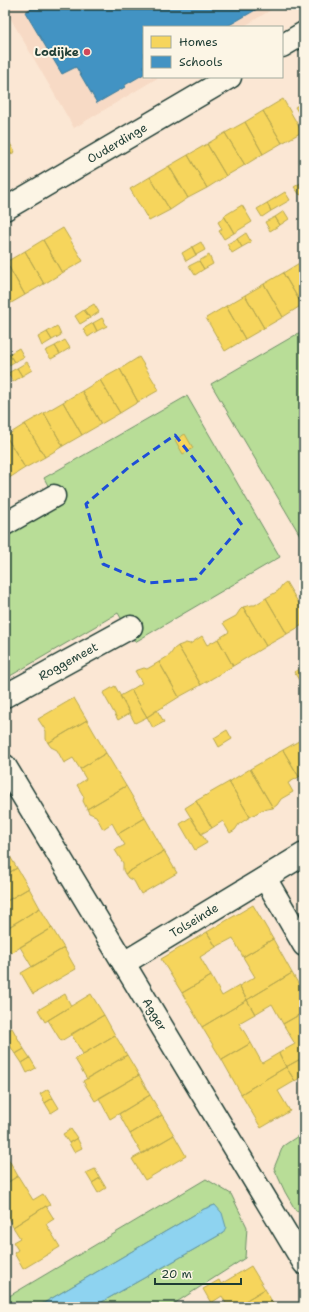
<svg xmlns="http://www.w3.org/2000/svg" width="309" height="1312" font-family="'Shantell Sans',sans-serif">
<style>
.built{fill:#f7dac5}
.green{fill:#b8dd97;stroke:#6c8d66}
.water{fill:#8ed3f0;stroke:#6297a5}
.homes{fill:#f6d55c;stroke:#b6a750}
.schools{fill:#4393c3;stroke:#387998}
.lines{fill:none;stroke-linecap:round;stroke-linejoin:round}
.minor-casing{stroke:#1f3d34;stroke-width:25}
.minor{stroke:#fcf5e5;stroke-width:22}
.marked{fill:none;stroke:#1d4ed8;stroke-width:3;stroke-dasharray:8 5;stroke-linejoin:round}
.poi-dot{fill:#d1495b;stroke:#fcf5e5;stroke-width:1.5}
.labels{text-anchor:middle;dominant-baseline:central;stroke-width:4;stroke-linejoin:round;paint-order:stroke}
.poi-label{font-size:12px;font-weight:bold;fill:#1f3d34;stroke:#fcf5e5;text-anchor:end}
.street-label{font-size:12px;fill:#1f3d34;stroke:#fcf5e5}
</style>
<rect width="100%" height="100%" fill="#fbe7d4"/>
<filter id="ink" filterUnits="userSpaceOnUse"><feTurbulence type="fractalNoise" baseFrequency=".025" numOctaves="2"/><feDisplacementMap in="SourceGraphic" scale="8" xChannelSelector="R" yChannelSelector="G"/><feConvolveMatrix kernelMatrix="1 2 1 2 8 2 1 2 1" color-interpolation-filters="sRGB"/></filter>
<g filter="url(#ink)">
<!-- built -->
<path class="built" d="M5 5H279L243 27H144V77H159L74 128 5 9Z"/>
<!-- green -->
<path class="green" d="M304 330V542L211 384Z
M187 396 280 557 135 642 118 613 5 679V536L59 506 44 478Z
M304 1132V1160L302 1161V1175L304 1177V1214L296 1211 285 1192 274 1168 283 1146Z
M206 1179 231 1194 247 1227 245 1258 169 1307H93L223 1233 215 1205 204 1209 37 1307H5V1296L6 1298Z"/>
<!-- water -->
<path class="water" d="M215 1205 222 1213 226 1227 223 1233 93 1307H37L204 1209Z"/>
<!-- homes -->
<path class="homes" d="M283 99 302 132 282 143 263 111Z
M303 102 304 115 301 117 295 107Z
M263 111 282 143 263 154 245 122Z
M245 122 263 154 245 165 225 133Z
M225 133 245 165 226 176 207 144Z
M5 135 15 152 5 157Z
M207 144 226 176 207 188 188 155Z
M188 155 207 188 188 198 169 166Z
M169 166 188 198 170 210 150 177Z
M150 177 170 210 149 221 130 189Z
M304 181V192L300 195 294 187Z
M285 192 290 200 271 211 267 203Z
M267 203 271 211 262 217 257 209Z
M242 205 252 222 234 233 224 216Z
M284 211 289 219 280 225 275 217Z
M225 217 234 233 224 239 219 231 222 229 218 222Z
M275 217 280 225 270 231 265 222Z
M63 228 83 261 62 273 43 240Z
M246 233 251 242 242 247 237 239Z
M237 239 242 247 232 253 227 244Z
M43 240 62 273 44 284 25 251Z
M201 242 205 250 196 255 192 247Z
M192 247 196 255 186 261 182 253Z
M25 251 44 284 25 295 6 262Z
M209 255 213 264 204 269 199 261Z
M199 261 204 269 195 275 189 266Z
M6 262 25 295 6 306 5 304Z
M301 262 304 267V304L302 305 283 273Z
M283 273 302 305 283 317 264 284Z
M264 284 283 317 264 328 245 295Z
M245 295 264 328 245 339 226 306Z
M94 304 99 312 90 318 84 310Z
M226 306 245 339 225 351 206 318Z
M84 310 90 318 80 324 75 316Z
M102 318 107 326 97 331 93 323Z
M93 323 97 331 88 337 83 329Z
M57 326 61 335 52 340 47 332Z
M47 332 52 340 42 346 38 337Z
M65 340 70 348 60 354 55 346Z
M55 346 60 354 51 359 45 351Z
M19 348 24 357 14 362 9 354Z
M9 354 14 362 5 368V357Z
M139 357 159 390 138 402 120 369Z
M27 362 32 370 22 376 17 368Z
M17 368 22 376 13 382 8 373Z
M120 369 138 402 120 413 100 380Z
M100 380 120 413 101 424 82 391Z
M82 391 101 424 82 435 63 402Z
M63 402 82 435 63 446 44 413Z
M44 413 63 446 45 457 25 424Z
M25 424 45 457 25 468 6 436Z
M185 434 193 448 183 454 175 440Z
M5 436H6L25 468 6 480Z
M286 582 304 612V624L287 634 266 598 278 591 282 585Z
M266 598 287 634 266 646 243 607 252 605H255Z
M243 607 266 646 233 666 218 639 229 632 223 623 236 616 240 610Z
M202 636 207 645 218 639 233 666 201 685 178 646 186 643 190 644Z
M178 646 201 685 179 697 159 662 170 655 174 649Z
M159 662 179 697 147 717 131 690 142 683 135 671 144 668 147 669Z
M304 666V677L299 680 294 672Z
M115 686 130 713 118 720 103 693Z
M131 690 147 717 135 723 120 696Z
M74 698 87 720 48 743 46 739V731L38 719Z
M157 710 164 722 153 728 147 717Z
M87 720 106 753 80 769 73 758 64 763 57 750 51 747 48 743Z
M227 730 232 739 219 747 214 738Z
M304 738V773L299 777 283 750Z
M283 750 299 777 288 783 293 792 281 799 277 805 273 808 250 769Z
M106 753 126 786 87 809 83 801 84 797 77 785 86 779 80 769Z
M250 769 273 808 262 810 250 817 229 782Z
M229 782 250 817 239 824 235 830 230 833 223 821 212 828 196 801Z
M126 786 145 818 118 834 112 823 103 829 96 816 89 813 87 809Z
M196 801 212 828 201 834 185 808Z
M191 817 207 843 195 850 180 824Z
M145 818 164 851 125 874 123 870V863L115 850 125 845 118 834Z
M5 848 17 868 5 875Z
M164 851 177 873 141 894 134 881 128 878 125 874Z
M17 868 29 888 5 902V875Z
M29 888 40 908 9 927 5 921V902Z
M253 905 273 939 243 957 233 938 216 947 207 932Z
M40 908 52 928 11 953 5 943V929Z
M52 928 64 948 32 967 20 947Z
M207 932 216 947 200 957 211 976 182 993 161 959Z
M273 939 292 973 247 1000 239 986 255 977 243 957Z
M64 948 76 969 33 994 21 973Z
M292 973 304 993V1012L283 1024 272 1004 255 1014 247 1000Z
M211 976 222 996 239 986 247 1000 202 1027 182 993Z
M65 994 71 1006 45 1022 38 1010Z
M91 994 104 1015 61 1041 48 1020Z
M247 1000 255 1014 239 1023 251 1043 222 1060 202 1027Z
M304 1012V1057L286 1067 279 1053 295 1044 283 1024Z
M104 1015 115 1035 83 1054 71 1034Z
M12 1028 24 1049 15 1054 5 1037V1032Z
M115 1035 127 1055 87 1079 75 1059Z
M251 1043 262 1063 279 1053 286 1067 241 1094 222 1060Z
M24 1049 30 1058 22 1063 16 1054Z
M127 1055 139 1075 95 1101 83 1081Z
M304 1057V1075L295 1081 286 1067Z
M30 1058 36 1068 27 1073 22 1063Z
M286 1067 295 1081 278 1091 290 1111 261 1128 241 1094Z
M139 1075 150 1095 110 1119 99 1098Z
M48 1089 53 1098 45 1103 40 1094Z
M150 1095 162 1115 130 1134 119 1114Z
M53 1098 59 1108 51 1113 45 1103Z
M162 1115 174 1135 142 1154 130 1134Z
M71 1129 77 1138 69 1143 63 1134Z
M174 1135 186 1156 145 1180 132 1159Z
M77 1138 82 1148 74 1152 69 1143Z
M5 1153 18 1176 5 1184Z
M95 1169 100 1178 92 1183 86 1173Z
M18 1176 33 1200 43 1194 50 1205 47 1207 46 1206 13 1227 7 1216 5 1217V1184Z
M100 1178 106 1188 98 1193 92 1183Z
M46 1206 54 1219 46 1224 60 1247 23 1269 14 1253 18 1250 13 1242 20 1238 13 1227Z
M251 1266 265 1289 235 1307H228L222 1296 211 1303 203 1289 219 1280 221 1284Z
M265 1289 275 1307H235Z"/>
<!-- schools -->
<path class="schools" d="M37 5H264L226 27H144V74L125 85V87L97 103 76 67 62 74 25 12Z"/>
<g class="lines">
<defs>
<g id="minor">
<path d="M282 46 304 33"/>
<path id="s1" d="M5 209 230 77"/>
<path d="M5 524 54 496"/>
<path id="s2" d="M5 696 131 627"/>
<path id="s3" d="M5 766 304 1263"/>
<path d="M265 878 304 945"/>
<path id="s4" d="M124 963 304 854"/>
</g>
</defs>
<!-- minor casing -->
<use href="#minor" class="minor-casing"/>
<!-- minor -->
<use href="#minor" class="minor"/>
</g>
</g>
<!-- marked area -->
<path class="marked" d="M175 435 208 477 242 525 196 579 148 583 103 564 86 504 129 467Z"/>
<!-- markers -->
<circle class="poi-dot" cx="87" cy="52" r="4"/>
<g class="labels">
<!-- poi labels -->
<g class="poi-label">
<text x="79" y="52">Lodijke</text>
</g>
<!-- street labels -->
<g class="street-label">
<text stroke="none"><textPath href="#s1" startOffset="130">Ouderdinge</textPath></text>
<text stroke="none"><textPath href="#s2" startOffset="72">Roggemeet</textPath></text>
<text stroke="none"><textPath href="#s4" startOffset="82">Tolseinde</textPath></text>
<text stroke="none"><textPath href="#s3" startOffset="290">Agger</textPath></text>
</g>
</g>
<!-- margin -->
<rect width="309" height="1312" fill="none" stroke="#fcf5e5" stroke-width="20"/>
<rect x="10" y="10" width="289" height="1292" fill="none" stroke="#1f3d34" stroke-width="1.5" filter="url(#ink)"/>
<!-- legend -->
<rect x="143" y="26" width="140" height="52" fill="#fcf5e5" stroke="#a4ab9e"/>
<rect x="151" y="36" width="20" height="12" fill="#f6d55c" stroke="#a4ab9e"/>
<text x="179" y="46" font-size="12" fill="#1f3d34">Homes</text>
<rect x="151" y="56" width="20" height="12" fill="#4393c3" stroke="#a4ab9e"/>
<text x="179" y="66" font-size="12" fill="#1f3d34">Schools</text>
<!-- scale -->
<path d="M155 1278v6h86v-6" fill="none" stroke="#1f3d34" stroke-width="2"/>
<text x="161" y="1278" font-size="12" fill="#1f3d34" stroke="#fcf5e5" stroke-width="3" paint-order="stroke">20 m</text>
</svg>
